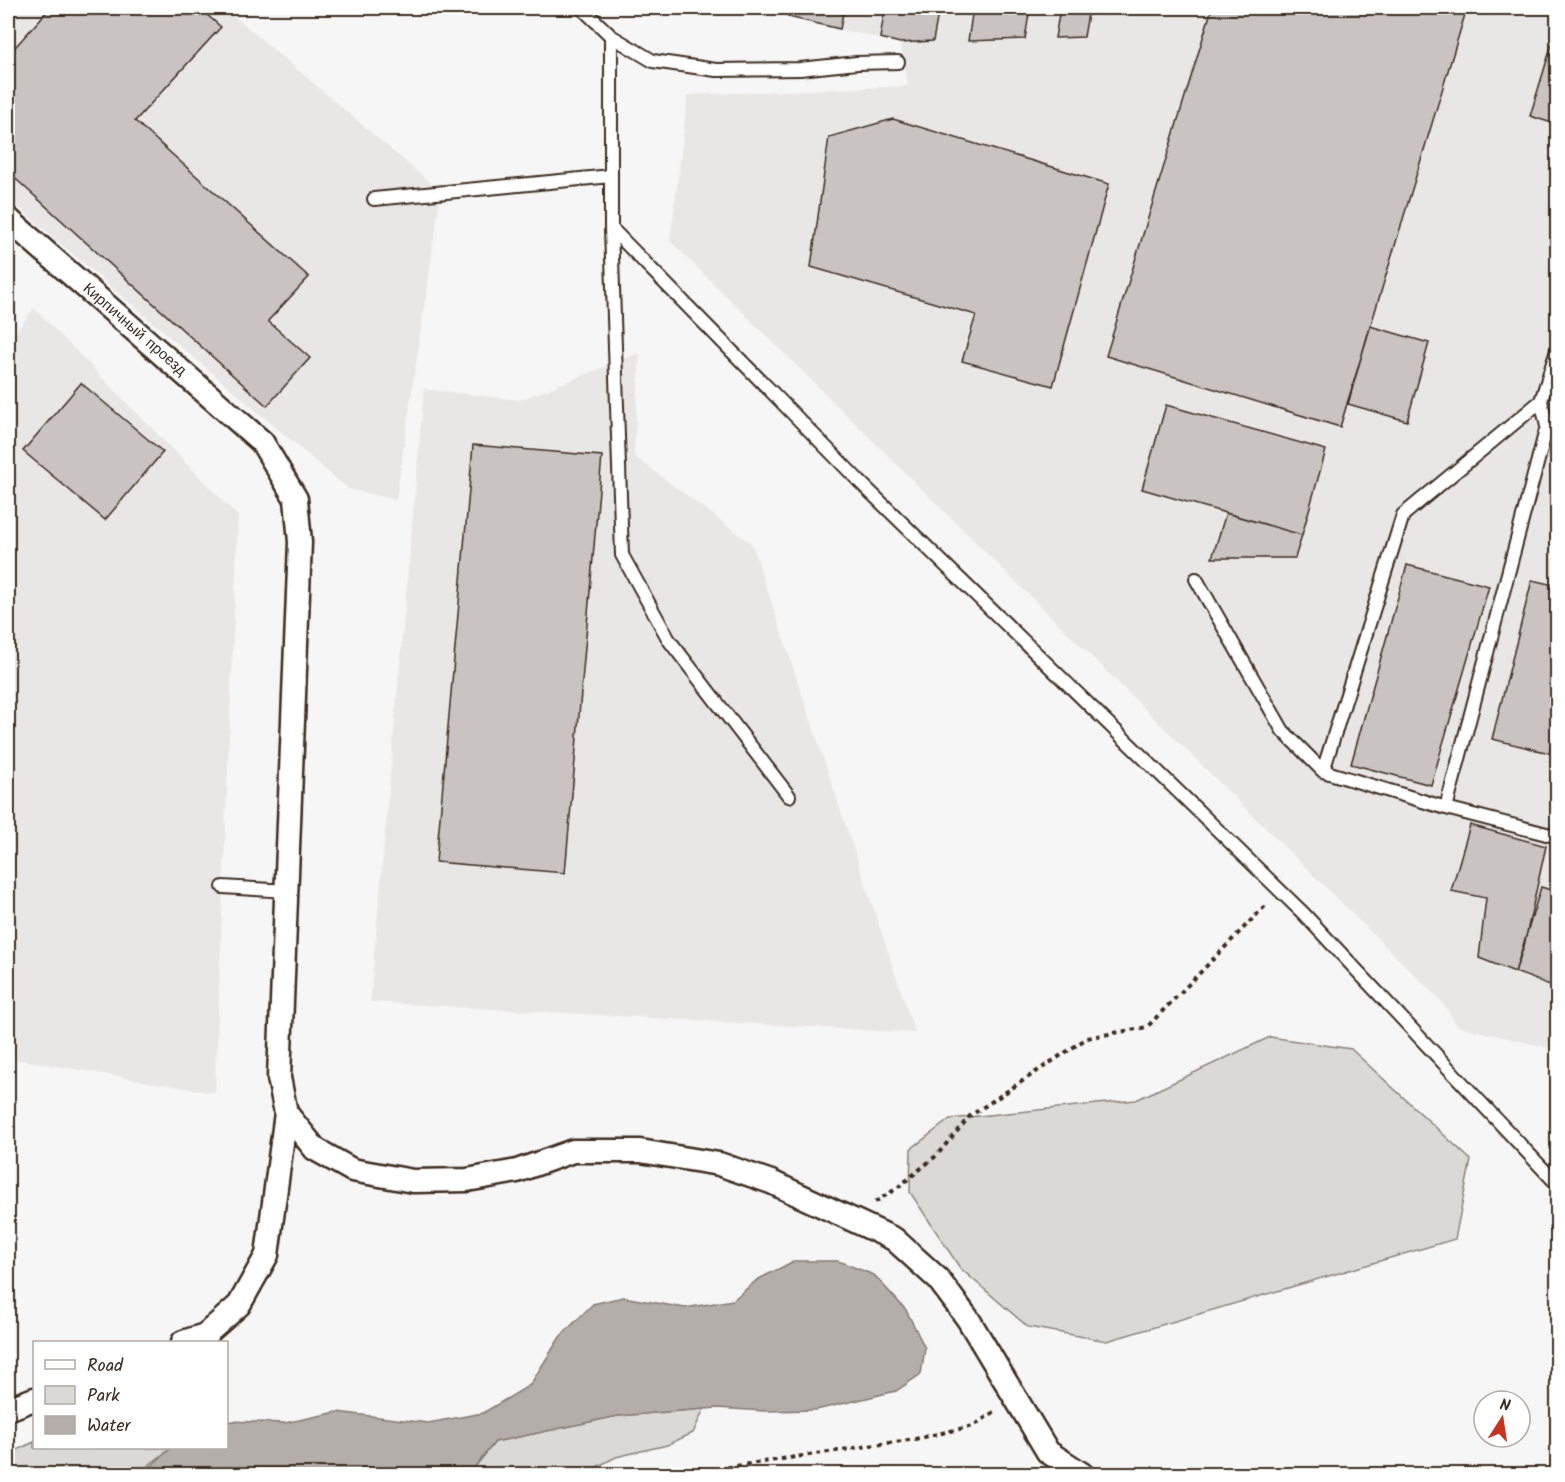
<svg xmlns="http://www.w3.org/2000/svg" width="1565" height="1482" font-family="Kalam,sans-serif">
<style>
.built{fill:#e9e7e6}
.green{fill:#dbd9d6;stroke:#8b827a;stroke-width:1.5}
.water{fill:#b4aeaa;stroke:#847972;stroke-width:1.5}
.building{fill:#c9c3c1;stroke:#3b2a1e;stroke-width:1.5}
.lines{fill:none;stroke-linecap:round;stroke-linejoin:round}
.service-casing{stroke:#3b2a1e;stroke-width:16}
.minor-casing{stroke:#3b2a1e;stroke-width:27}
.path{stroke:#3b2a1e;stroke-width:4;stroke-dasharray:4.5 4.5;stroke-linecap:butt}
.service{stroke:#fff;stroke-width:12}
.minor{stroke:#fff;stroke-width:22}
.labels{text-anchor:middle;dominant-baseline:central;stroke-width:4.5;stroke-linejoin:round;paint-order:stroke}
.street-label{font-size:15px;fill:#3b2a1e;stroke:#fff}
</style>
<rect width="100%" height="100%" fill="#f7f6f6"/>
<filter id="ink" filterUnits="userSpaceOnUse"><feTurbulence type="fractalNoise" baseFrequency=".0167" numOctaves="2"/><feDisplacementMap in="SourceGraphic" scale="12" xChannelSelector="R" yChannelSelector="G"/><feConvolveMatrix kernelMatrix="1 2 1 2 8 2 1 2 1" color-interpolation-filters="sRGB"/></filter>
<g filter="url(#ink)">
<!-- built -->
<path class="built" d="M23 8H225L441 192 396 500 348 489 8 199V25Z
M746 8H1557V1050L1457 1026 1442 1002 670 241 688 95 908 86 900 43Z
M34 308 238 516 215 1093 8 1058V342Z
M640 353 634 456 752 544 915 1033 370 1002 424 389 520 400Z"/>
<!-- green -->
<path class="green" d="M1270 1037 1351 1049 1471 1160 1455 1239 1107 1341 1028 1327 960 1268 910 1192 911 1149 950 1119 1136 1100Z
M704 1409 693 1433 667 1445 616 1457 583 1474H469L495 1442 617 1416Z
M34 1442V1448H171L137 1474H8V1454Z"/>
<!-- water -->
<path class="water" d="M794 1261H838L874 1275 906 1310 925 1348 921 1374 896 1391 816 1410 765 1411 717 1408 618 1416 495 1442 469 1474H142L171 1448H226L227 1421 285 1423 337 1412 428 1423 483 1413 530 1385 560 1337 593 1304 623 1297 685 1308 733 1300 757 1280Z"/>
<!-- building -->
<path class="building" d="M50 8H199L221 27 135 121 309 277 268 321 310 358 267 406 8 172V55Z
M790 8H844L840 29 788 17Z
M885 8H939L933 41 900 43 880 38Z
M973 8H1030L1025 39 968 41Z
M1060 8H1089L1084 37 1055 38Z
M1212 8H1467L1340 427 1106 356Z
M1558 24V125L1530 116Z
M893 119 1109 184 1053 386 962 361 976 315 811 267 829 137Z
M1370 326 1429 343 1407 421 1348 404Z
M81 383 163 452 105 520 23 451Z
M1166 405 1326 450 1302 535 1142 489Z
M473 445 602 456 565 873 436 862Z
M1226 513 1302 535 1295 558H1212Z
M1407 565 1489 586 1431 785 1351 764Z
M1532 580 1558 586V721L1549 753 1492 739Z
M1470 825 1546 846 1524 946 1515 972 1479 958 1486 898 1451 891Z
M1541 887 1558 892V988L1515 972Z"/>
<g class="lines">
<defs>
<path id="service" d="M582 8 611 36 653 61 716 70 800 69 857 63 898 62
M611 36V228L860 482 1303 913 1558 1185
M374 199 611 176
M611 228 622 555 669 640 789 796
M1196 579 1283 731 1323 771 1446 808 1558 837
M1323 771 1403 515 1541 401
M1446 808 1547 426 1541 401 1558 347
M223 887 287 891"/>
<g id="minor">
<path id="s1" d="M8 219 262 442 296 499 300 542 279 1078 286 1113 315 1149 352 1170 413 1181 467 1180 517 1171 573 1151H640L719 1164 771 1182 894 1239 938 1279 968 1319 1048 1452 1082 1474"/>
<path d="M183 1342 205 1335 239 1305 267 1255 286 1113"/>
<path d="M8 1409 34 1399"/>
</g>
</defs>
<!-- service casing -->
<use href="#service" class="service-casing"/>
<!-- minor casing -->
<use href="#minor" class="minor-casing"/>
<!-- path -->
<path class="path" d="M875 1202 896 1189 936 1156 970 1116 1087 1038 1147 1027 1267 904
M683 1474 915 1439 973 1426 994 1412"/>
<!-- service -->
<use href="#service" class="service"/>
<!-- minor -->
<use href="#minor" class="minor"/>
</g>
</g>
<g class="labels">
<!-- street labels -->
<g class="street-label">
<text stroke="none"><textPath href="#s1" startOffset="168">Кирпичный проезд</textPath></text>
</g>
</g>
<!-- margin -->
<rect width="1565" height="1482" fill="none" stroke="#fff" stroke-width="30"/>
<rect x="15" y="15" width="1535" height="1452" fill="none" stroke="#3b2a1e" stroke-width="2" filter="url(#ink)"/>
<!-- legend -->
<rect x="33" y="1341" width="195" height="108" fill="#ffffff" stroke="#b1aaa5" stroke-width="1.5"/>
<rect x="45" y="1360" width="30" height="9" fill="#ffffff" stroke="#b1aaa5" stroke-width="1.5"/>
<text x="87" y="1371" font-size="18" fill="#3b2a1e">Road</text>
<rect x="45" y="1386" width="30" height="18" fill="#dbd9d6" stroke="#b1aaa5" stroke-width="1.5"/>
<text x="87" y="1401" font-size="18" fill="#3b2a1e">Park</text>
<rect x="45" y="1416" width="30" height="18" fill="#b4aeaa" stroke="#b1aaa5" stroke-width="1.5"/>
<text x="87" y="1431" font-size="18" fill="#3b2a1e">Water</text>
<!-- north arrow -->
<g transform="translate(1502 1419) rotate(12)"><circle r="28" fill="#ffffff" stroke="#b1aaa5" stroke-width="1.5"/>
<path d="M0-4.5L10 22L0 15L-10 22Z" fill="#c8321e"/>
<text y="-9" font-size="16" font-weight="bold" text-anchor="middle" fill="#3b2a1e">N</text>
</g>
</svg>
